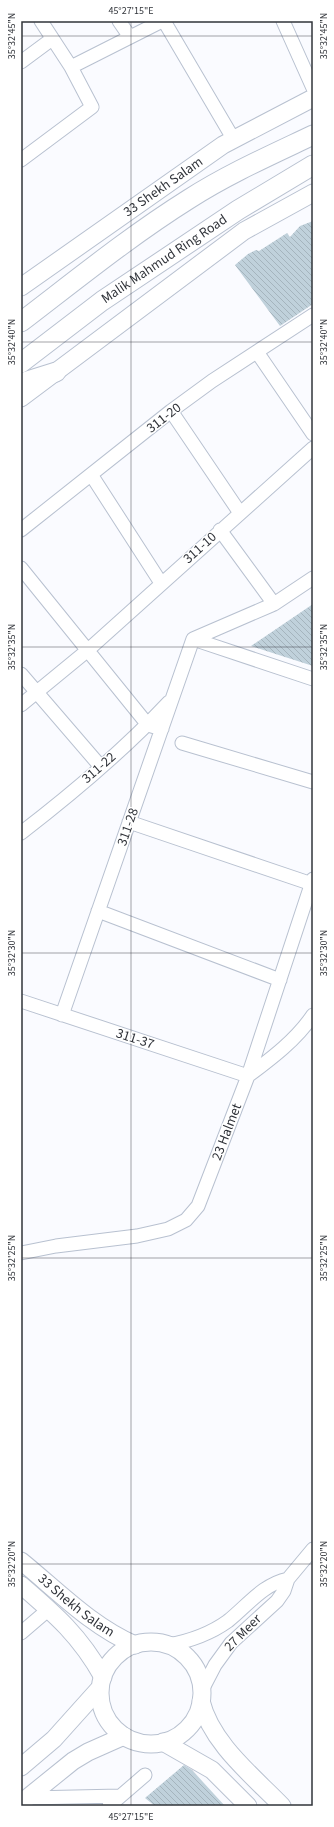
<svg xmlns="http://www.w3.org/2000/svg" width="334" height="1827" font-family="'Source Sans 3',sans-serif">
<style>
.building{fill:url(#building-back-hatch)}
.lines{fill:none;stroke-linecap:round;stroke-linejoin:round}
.minor-casing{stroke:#b8c1d0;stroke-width:15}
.major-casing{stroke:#b8c1d0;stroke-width:19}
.highway-casing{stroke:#b8c1d0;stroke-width:21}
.minor{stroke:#fff;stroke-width:13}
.major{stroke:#fff;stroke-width:17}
.highway{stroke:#fff;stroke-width:19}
.ticks{fill:none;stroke:#31343a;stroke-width:1;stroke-opacity:0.45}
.labels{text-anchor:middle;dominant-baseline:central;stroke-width:3;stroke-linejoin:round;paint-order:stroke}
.street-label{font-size:14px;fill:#31343a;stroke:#fff}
.neatline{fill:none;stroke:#31343a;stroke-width:1.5}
.ticks-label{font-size:10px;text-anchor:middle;fill:#31343a}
</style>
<defs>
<pattern id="building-back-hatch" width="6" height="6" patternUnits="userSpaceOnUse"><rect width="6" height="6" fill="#c0d1db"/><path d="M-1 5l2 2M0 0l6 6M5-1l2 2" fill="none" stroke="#a5b4bd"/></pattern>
</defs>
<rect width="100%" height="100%" fill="#fafbff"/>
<!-- building -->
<path class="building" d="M313 221V304L280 326 235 265 248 254 256 250 259 251 287 233 290 237 300 226Z
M313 604V666L251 646Z
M184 1765 192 1770 225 1806H155L145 1798Z"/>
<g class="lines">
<defs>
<path id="minor" d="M119 21 130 37
M164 21 234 140
M283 21 313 88
M21 62 52 39
M71 67 162 21
M21 160 92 107 71 67 41 21
M257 352 313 434
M171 411 240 513
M92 476 161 583
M21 530 171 411 212 381 313 315
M220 530 274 604
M21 568 148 725 162 729
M193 639 274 604 313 578
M193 639 313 679
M21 674 101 767
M21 705 88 650 313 448
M182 743 313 782
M129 822 312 884
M21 833C73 793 124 750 169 702
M98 911 280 980
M21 1001 248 1076C272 1058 296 1040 313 1015
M62 1015 193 639
M21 1253 56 1246 137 1236 168 1229 186 1220 198 1206 248 1076 313 879
M21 1633 49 1609
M168 1645C190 1641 210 1634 228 1621 247 1606 263 1584 288 1579
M202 1690 215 1665 231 1643 277 1601 284 1591 288 1579 313 1549
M28 1798 120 1796
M109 1806 145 1775"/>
<g id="major">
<path id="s1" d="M21 287 223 145 313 98"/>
<path d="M21 398 244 231 313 193"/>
<path id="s2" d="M21 1561C58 1591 91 1626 135 1645"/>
<path d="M21 1585C56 1615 80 1636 103 1677"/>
<circle cx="151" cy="1693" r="51"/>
<path d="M201 1701C211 1743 253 1776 282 1806"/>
<path d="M163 1742 212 1770 248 1806"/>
<path d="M21 1767 54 1739 98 1690"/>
<path d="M21 1803 73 1761 88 1752 124 1736"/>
</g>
<g id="highway">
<path d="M21 322C76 280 130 236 189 199 228 174 271 155 313 135"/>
<path id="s3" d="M21 363 102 301 238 210 313 165"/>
<path d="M21 383 56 372"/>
</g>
</defs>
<!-- minor casing -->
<use href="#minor" class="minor-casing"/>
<!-- major casing -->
<use href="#major" class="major-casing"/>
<!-- highway casing -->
<use href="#highway" class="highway-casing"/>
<!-- minor -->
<use href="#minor" class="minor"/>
<!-- major -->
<use href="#major" class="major"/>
<!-- highway -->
<use href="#highway" class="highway"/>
</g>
<!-- ticks -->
<path class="ticks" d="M131 21V1806M21 36H313M21 342H313M21 647H313M21 953H313M21 1258H313M21 1564H313"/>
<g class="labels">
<!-- street labels -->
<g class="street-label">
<text stroke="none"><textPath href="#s1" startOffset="174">33 Shekh Salam</textPath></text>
<text stroke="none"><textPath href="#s3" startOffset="177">Malik Mahmud Ring Road</textPath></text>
<text transform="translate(164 418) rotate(-38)">311-20</text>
<text transform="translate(200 548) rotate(-42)">311-10</text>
<text transform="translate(99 768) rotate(-41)">311-22</text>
<text transform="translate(128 827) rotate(-71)">311-28</text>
<text transform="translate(135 1039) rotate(18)">311-37</text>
<text transform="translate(227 1132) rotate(-69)">23 Halmet</text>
<text stroke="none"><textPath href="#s2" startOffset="71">33 Shekh Salam</textPath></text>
<text transform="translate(243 1633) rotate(-45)">27 Meer</text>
</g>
</g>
<!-- border -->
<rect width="334" height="1827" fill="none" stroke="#ffffff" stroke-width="44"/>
<rect x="22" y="22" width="290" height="1783" class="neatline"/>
<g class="ticks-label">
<text x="131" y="14">45°27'15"E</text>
<text transform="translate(11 36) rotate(-90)" y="4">35°32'45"N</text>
<text transform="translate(323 36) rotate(-90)" y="4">35°32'45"N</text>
<text transform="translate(11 342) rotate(-90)" y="4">35°32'40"N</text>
<text transform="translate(323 342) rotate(-90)" y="4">35°32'40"N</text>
<text transform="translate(11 647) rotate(-90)" y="4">35°32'35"N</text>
<text transform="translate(323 647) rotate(-90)" y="4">35°32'35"N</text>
<text transform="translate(11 953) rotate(-90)" y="4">35°32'30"N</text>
<text transform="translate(323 953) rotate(-90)" y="4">35°32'30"N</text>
<text transform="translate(11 1258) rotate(-90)" y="4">35°32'25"N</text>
<text transform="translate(323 1258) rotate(-90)" y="4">35°32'25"N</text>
<text transform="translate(11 1564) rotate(-90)" y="4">35°32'20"N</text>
<text transform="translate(323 1564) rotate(-90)" y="4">35°32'20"N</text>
<text x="131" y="1820">45°27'15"E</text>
</g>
</svg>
